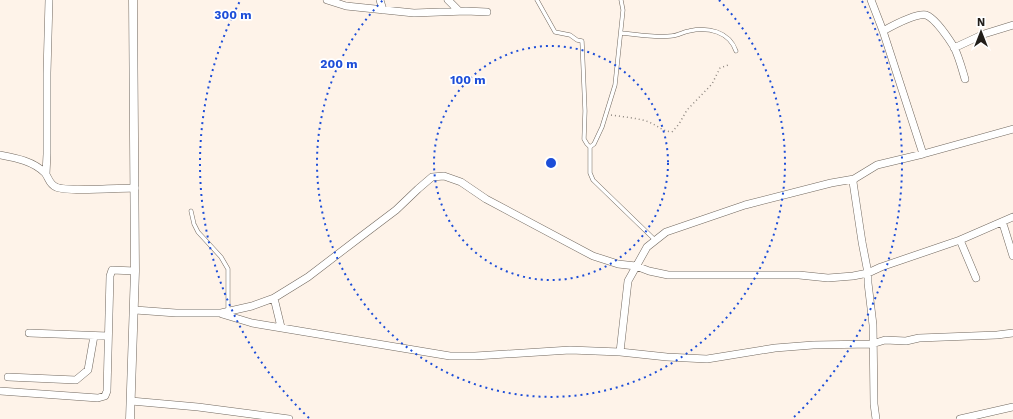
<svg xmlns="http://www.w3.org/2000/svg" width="1013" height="419" font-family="'Work Sans',sans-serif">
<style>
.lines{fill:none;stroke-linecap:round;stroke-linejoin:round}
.service-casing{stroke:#71685f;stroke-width:4.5}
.minor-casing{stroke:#71685f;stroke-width:8}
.tertiary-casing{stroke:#71685f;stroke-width:9}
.path{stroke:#8e8780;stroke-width:1.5;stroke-dasharray:1 3;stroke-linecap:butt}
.service{stroke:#fff;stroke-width:3.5}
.minor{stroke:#fff;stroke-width:7}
.tertiary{stroke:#fff;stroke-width:8}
.ring{fill:none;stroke:#1d4ed8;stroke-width:2;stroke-dasharray:2 4}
.centre{fill:#1d4ed8;stroke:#fff;stroke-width:2}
.ring-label{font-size:12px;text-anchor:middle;font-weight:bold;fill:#1d4ed8;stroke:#fff;stroke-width:3.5;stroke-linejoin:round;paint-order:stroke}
</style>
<rect width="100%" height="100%" fill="#fef3e9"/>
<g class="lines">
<defs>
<path id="service" d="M537 0 555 32 570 35 577 40 582 41 585 111 584 139 587 144 590 147V173L593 180 655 240
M621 33C635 34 658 38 671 36 677 36 683 32 689 31 708 27 729 31 736 51
M590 147 594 144 602 127 615 85 623 10 621 0
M191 211 194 224 198 232 221 257 228 269V312"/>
<path id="minor" d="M327 0 346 6 414 13 466 11 487 12
M380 0 383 10
M448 0 459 11
M871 0 883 31 923 154
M883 31C892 26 916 13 926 15 935 18 949 39 954 47 959 57 962 69 965 79
M954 48 984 34 1013 25
M0 155C16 158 33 161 45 173 49 178 49 184 56 187 66 192 120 188 135 188
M46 174 47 154V73L49 0
M854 179 853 182 862 242 868 273V283L873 325 874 404 876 419
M1002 222 1004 227 1013 256
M960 240 976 278
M274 298 281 327
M135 310 176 313H221L252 306 274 298 308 277 359 238 396 210 418 189 432 177 444 176 461 182 486 199 593 256 618 264 636 266 649 271 668 275H799L828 278 853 276 868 273 881 267 960 240 1013 217
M222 314 252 323 450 356H475L570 350 620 352 667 357 707 359 775 348 813 345 872 344 885 340 906 341 919 338 997 335 1013 333
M29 333 108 336
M620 352 628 281 647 247 666 232 745 205 831 183 854 179 877 165 923 154 1013 129
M8 377 76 380 88 370 94 336
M0 391 98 398 105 396 107 391 110 276 112 270 135 271
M131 401 198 407 289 419
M960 419 1013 407"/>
<path id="tertiary" d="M130 419 135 271 133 0"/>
</defs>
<!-- service casing -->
<use href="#service" class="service-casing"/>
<!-- minor casing -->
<use href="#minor" class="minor-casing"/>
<!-- tertiary casing -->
<use href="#tertiary" class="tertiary-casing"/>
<!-- path -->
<path class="path" d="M611 115C624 117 638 118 649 122 658 126 662 131 672 132L679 124 687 110 712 84 720 68 728 65"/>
<!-- service -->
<use href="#service" class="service"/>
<!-- minor -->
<use href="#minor" class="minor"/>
<!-- tertiary -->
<use href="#tertiary" class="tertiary"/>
</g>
<!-- distance rings -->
<g class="ring">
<circle cx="551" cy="163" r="117"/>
<path d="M719 0A234 234 0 1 1 383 0"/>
<path d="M309 418A351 351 0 0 1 240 1M862 1A351 351 0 0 1 793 418"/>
</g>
<circle cx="551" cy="163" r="6" class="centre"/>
<g class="ring-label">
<text x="233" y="19">300 m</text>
<text x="339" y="68">200 m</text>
<text x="468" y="84">100 m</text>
</g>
<!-- north arrow -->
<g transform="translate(981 32)" stroke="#ffffff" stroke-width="3" paint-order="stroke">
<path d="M0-3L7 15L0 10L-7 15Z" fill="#221e1a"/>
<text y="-6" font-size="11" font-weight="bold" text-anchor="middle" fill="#221e1a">N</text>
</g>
</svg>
